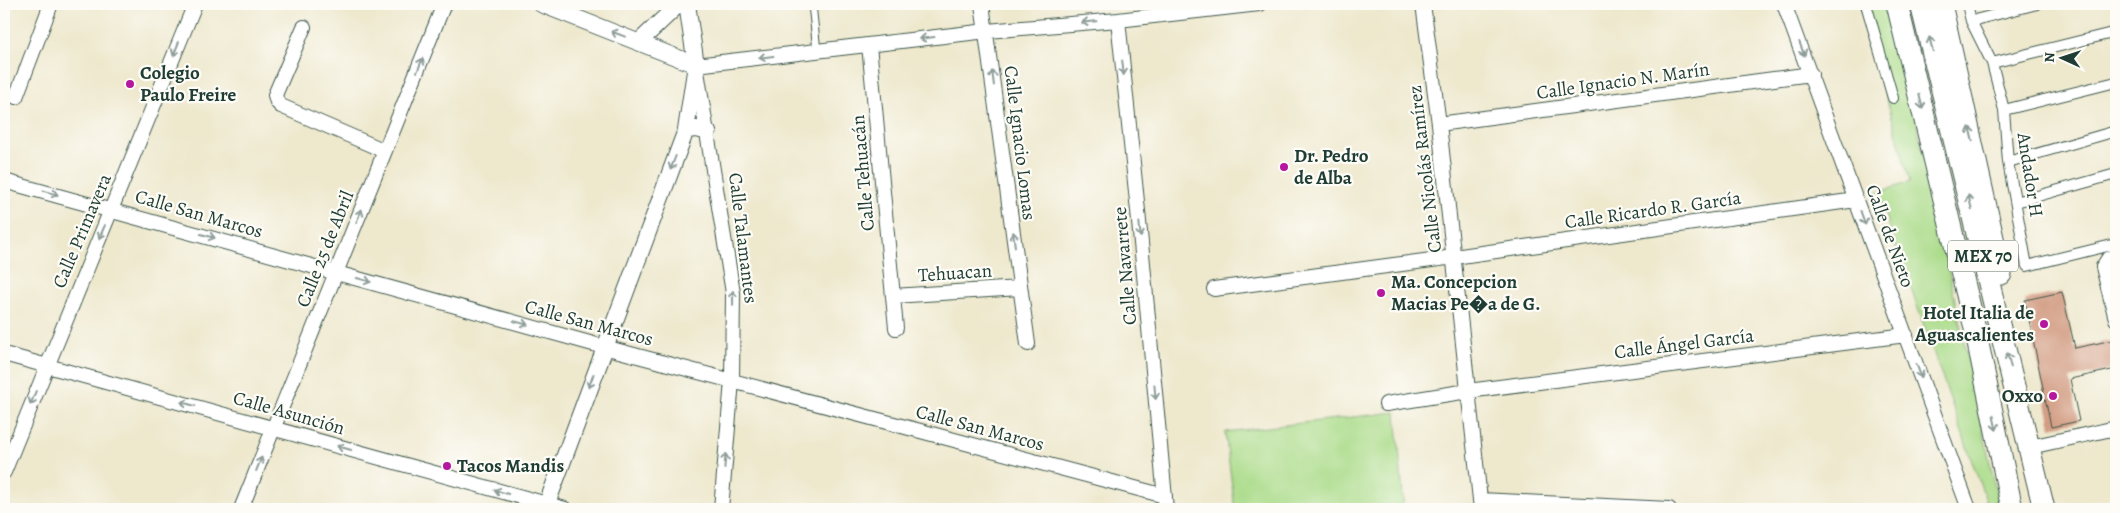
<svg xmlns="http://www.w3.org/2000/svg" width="2120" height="513" font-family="Alegreya,serif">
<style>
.green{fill:#aadb89;stroke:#648c5e}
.building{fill:#d19a80}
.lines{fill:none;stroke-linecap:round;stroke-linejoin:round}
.service-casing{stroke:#3e574b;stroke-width:9}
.pedestrian-casing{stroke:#3e574b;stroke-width:12}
.minor-casing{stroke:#3e574b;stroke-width:16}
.tertiary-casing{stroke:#3e574b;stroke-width:18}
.primary-casing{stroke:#3e574b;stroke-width:23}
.service{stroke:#fff;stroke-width:7}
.pedestrian{stroke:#fff;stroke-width:10}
.minor{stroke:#fff;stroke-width:14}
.tertiary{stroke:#fff;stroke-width:16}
.primary{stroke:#fff;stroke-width:21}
.oneway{stroke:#8f9e9a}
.poi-dot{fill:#b5179e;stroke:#fdfcf7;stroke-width:2}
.labels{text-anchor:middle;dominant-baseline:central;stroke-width:4.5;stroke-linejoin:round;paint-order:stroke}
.shield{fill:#fdfcf7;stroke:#62766e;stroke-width:1}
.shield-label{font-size:18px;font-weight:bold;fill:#1f3d34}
.poi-label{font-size:19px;font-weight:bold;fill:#1f3d34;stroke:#fdfcf7;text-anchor:start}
.street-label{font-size:19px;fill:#1f3d34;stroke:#fdfcf7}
</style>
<rect width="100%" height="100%" fill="#fdfcf7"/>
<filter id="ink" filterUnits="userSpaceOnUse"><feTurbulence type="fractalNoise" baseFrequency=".02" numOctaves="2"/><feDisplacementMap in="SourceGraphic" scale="10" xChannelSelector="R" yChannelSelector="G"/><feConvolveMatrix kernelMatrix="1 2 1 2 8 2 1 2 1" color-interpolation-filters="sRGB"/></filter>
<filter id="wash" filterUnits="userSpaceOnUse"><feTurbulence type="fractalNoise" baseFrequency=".0096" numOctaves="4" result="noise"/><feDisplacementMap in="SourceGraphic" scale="20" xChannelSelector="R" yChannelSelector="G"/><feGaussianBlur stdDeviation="1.12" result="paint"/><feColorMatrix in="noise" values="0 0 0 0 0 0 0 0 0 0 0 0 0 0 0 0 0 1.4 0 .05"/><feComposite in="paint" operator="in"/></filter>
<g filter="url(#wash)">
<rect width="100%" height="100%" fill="#eee8cd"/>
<!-- green -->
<path class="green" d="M1860 4H1891L2000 509H1989L1877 193 1910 182Z
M1396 412 1404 509H1235L1225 432Z"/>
<g id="blocks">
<!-- building -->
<path class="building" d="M2062 292 2075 348 2113 340 2116 353V369L2070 379 2079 421 2051 427 2025 300Z"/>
</g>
</g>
<g filter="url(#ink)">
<use href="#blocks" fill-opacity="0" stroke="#3e574b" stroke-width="1"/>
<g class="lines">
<defs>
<path id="service" d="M812 4 817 51"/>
<path id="pedestrian" d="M1866 4 1893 98
M1967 4 1971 21 1992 63 2004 110 2008 162 2027 266 2116 244
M1971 21 2037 4
M1992 63 2116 32
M2004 110 2116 82
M2008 162 2116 131
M2016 202 2116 174"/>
<path id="minor" d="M982 4 1028 344
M1423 4 1439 124 1481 509
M1784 4 1969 509
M1118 20 1138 211 1166 509
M304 27 275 95 277 102 281 106 385 151
M869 45 896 328
M16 97 51 4
M1439 124 1811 74
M4 181 604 347 1165 496
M2116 256 2108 259 2103 267 2116 319
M1214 289 1454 257 1856 200
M893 296 1020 288
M4 354 565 509
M1386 404 1468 391 1906 335
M2030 447 2116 428
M4 472 195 4
M1480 500 1669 509
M241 509 444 4
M721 509 732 381 733 293 696 65 987 31 1118 20 1259 4"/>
<path id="tertiary" d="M541 4 696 65
M639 42 679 4
M686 130 697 129 708 132
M545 509 686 130 696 65 687 4"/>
<path id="primary" d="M1897 4 1974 324 2012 509
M1921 4 2044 509
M1941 4 2001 274"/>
</defs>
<!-- service casing -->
<use href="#service" class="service-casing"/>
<!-- pedestrian casing -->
<use href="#pedestrian" class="pedestrian-casing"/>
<!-- minor casing -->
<use href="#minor" class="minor-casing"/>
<!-- tertiary casing -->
<use href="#tertiary" class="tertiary-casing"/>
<!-- primary casing -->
<use href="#primary" class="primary-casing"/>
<!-- service -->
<use href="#service" class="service"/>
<!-- pedestrian -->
<use href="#pedestrian" class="pedestrian"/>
<!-- minor -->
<use href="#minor" class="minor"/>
<!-- tertiary -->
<use href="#tertiary" class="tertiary"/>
<!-- primary -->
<use href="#primary" class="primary"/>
</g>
<!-- one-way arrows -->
<defs><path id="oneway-shaft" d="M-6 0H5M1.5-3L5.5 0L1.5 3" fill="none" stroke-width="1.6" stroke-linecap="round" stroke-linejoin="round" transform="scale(1.25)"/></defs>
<g class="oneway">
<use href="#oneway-shaft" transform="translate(1089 22) rotate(175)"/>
<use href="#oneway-shaft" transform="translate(618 34) rotate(-159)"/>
<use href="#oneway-shaft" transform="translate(927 38) rotate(173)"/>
<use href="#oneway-shaft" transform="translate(1931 44) rotate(-104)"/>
<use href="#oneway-shaft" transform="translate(176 49) rotate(112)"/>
<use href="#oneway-shaft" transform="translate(1802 49) rotate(69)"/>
<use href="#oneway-shaft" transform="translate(766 57) rotate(173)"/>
<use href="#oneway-shaft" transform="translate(420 65) rotate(-68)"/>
<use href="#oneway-shaft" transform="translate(1123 68) rotate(84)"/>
<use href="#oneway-shaft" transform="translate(993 78) rotate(-97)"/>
<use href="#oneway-shaft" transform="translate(1921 102) rotate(77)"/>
<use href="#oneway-shaft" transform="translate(1971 134) rotate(-103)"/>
<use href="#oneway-shaft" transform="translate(673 163) rotate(111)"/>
<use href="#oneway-shaft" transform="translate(51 193) rotate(15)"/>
<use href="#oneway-shaft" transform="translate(1970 202) rotate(-104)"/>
<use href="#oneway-shaft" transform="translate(359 216) rotate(-68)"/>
<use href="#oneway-shaft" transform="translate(1863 218) rotate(70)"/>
<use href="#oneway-shaft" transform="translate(1140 230) rotate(85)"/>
<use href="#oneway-shaft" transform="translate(102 232) rotate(113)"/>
<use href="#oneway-shaft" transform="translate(208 236) rotate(16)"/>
<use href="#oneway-shaft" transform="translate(1014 239) rotate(-97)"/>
<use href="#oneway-shaft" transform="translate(364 280) rotate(15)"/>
<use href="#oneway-shaft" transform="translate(733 298) rotate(-91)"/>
<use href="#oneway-shaft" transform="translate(521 323) rotate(15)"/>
<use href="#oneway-shaft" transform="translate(2009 360) rotate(-104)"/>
<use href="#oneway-shaft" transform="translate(1919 371) rotate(70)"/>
<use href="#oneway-shaft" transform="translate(591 381) rotate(110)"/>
<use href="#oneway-shaft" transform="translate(1155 392) rotate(85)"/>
<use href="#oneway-shaft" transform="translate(33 398) rotate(112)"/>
<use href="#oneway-shaft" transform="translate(188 404) rotate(-164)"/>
<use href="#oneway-shaft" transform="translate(1995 423) rotate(78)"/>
<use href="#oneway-shaft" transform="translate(344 448) rotate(-164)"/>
<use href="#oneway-shaft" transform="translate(725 461) rotate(-85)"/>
<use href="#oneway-shaft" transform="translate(259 464) rotate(-68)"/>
<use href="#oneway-shaft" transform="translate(501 492) rotate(-164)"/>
</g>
</g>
<!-- markers -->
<g class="poi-dot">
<circle cx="130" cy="84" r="5"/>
<circle cx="1284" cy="167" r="5"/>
<circle cx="1381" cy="293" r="5"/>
<circle cx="2044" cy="324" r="5"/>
<circle cx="2053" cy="396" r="5"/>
<circle cx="447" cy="466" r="5"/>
</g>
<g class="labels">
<!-- shield labels -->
<rect class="shield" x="1948" y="240.5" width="70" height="31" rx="4"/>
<g class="shield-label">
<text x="1983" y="256">MEX 70</text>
</g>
<!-- poi labels -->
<g class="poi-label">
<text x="140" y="73">Colegio<tspan x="140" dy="22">Paulo Freire</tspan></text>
<text x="1294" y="156">Dr. Pedro<tspan x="1294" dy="22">de Alba</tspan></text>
<text x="1391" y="282">Ma. Concepcion<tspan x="1391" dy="22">Macias Pe�a de G.</tspan></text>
<text x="2034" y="313" text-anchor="end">Hotel Italia de<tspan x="2034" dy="22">Aguascalientes</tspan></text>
<text x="2043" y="396" text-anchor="end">Oxxo</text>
<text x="457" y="466">Tacos Mandis</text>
</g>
<!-- street labels -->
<g class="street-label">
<text transform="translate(1623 81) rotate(-8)">Calle Ignacio N. Marín</text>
<text transform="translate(1020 143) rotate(83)">Calle Ignacio Lomas</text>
<text transform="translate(1425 169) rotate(-97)">Calle Nicolás Ramírez</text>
<text transform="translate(863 173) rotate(-95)">Calle Tehuacán</text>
<text transform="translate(2030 175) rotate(81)">Andador H</text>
<text transform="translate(1653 210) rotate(-8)">Calle Ricardo R. García</text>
<text transform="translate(199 214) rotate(16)">Calle San Marcos</text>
<text transform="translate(82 231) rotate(-67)">Calle Primavera</text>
<text transform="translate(1890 236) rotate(70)">Calle de Nieto</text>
<text transform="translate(743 238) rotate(83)">Calle Talamantes</text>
<text transform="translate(325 249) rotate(-68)">Calle 25 de Abril</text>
<text transform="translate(1125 266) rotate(-95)">Calle Navarrete</text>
<text transform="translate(955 273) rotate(-4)">Tehuacan</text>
<text transform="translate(589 323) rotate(15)">Calle San Marcos</text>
<text transform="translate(1684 344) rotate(-7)">Calle Ángel García</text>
<text transform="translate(289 413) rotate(16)">Calle Asunción</text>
<text transform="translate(980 428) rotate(15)">Calle San Marcos</text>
</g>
</g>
<!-- margin -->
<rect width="2120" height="513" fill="none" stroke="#fdfcf7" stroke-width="20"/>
<!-- north arrow -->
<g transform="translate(2062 58) rotate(273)" stroke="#fdfcf7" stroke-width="4" paint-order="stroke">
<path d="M0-4L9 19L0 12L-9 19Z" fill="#1f3d34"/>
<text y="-8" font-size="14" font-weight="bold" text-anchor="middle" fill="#1f3d34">N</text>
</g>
</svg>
